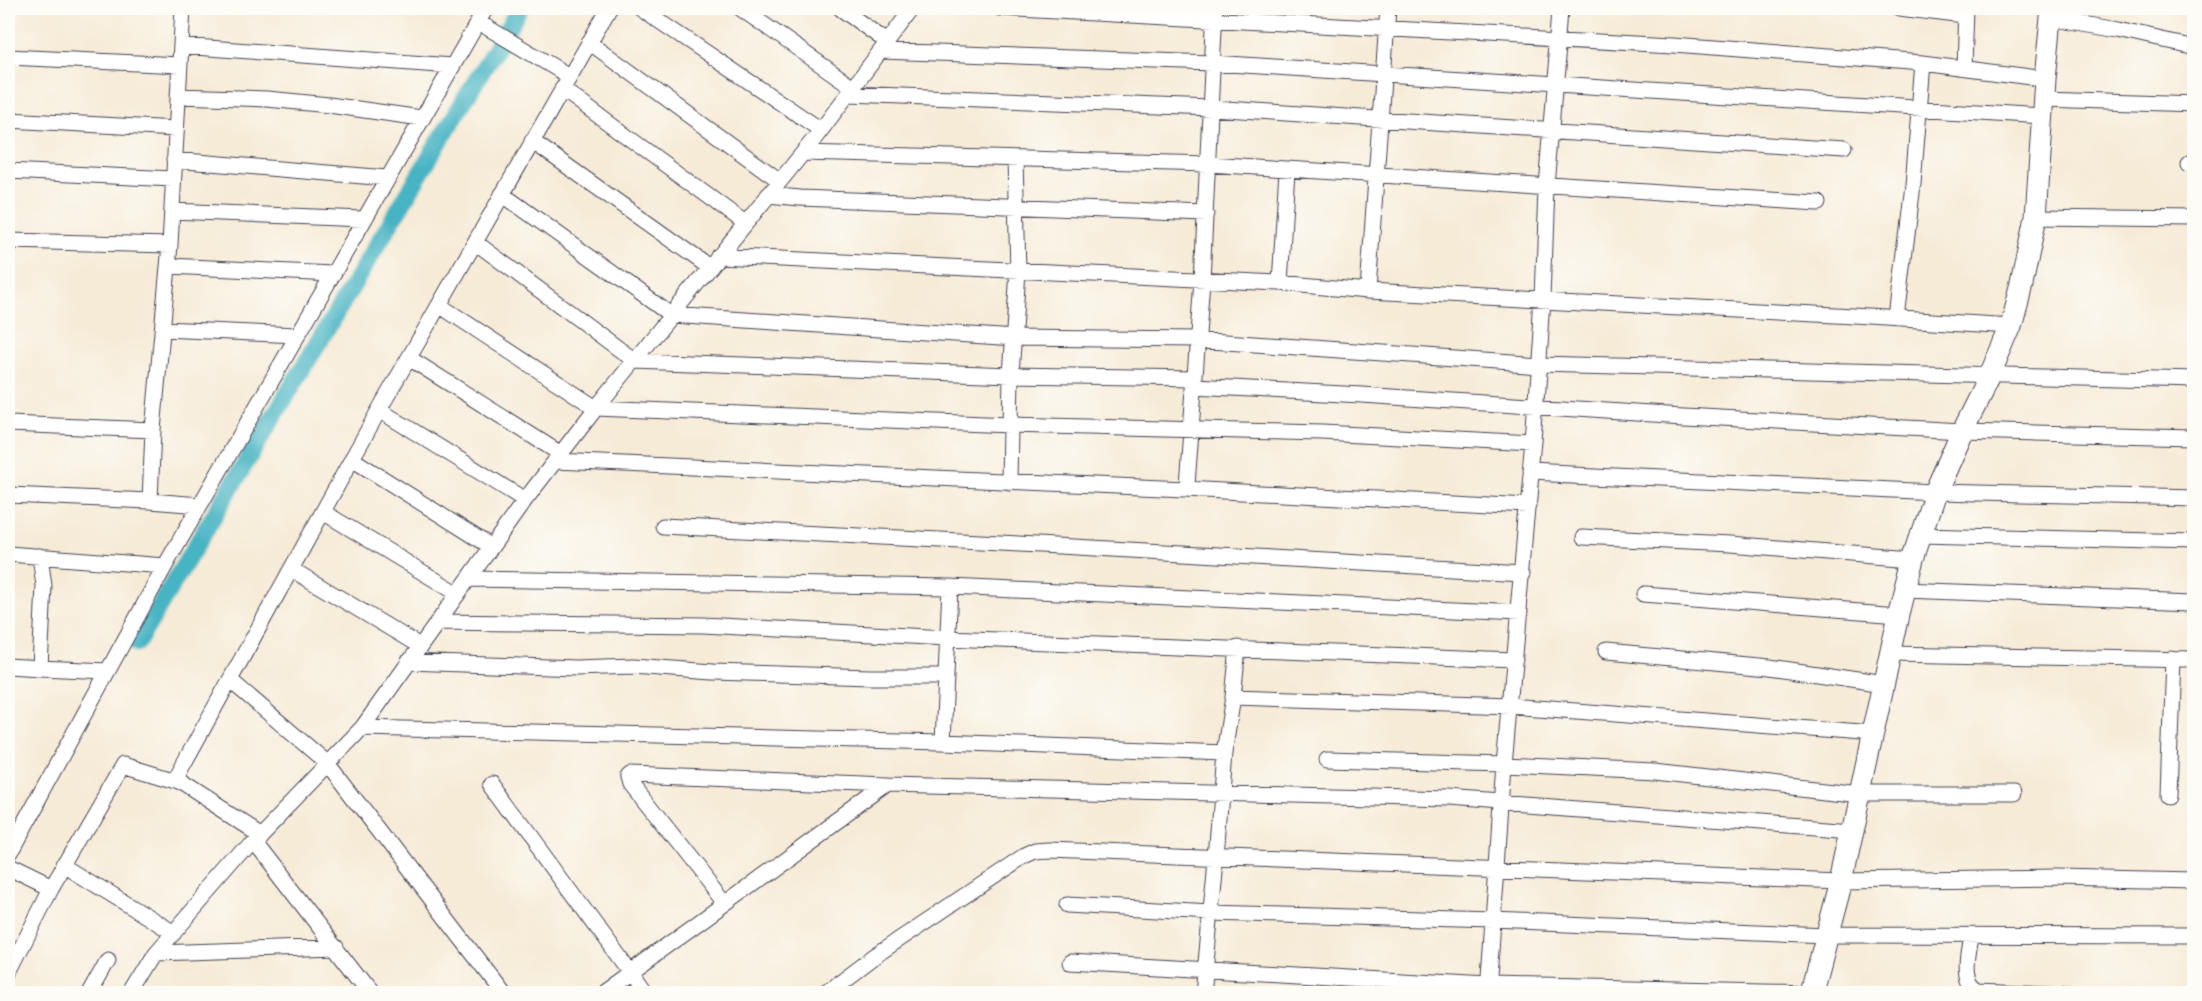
<svg xmlns="http://www.w3.org/2000/svg" width="2202" height="1001" font-family="'Architects Daughter',sans-serif">
<style>
.lines{fill:none;stroke-linecap:round;stroke-linejoin:round}
.canal{stroke:#47b4c3;stroke-width:18}
.street-casing{stroke:#424052;stroke-width:17}
.secondary-casing{stroke:#424052;stroke-width:23}
.street{stroke:#fff;stroke-width:15}
.secondary{stroke:#fff;stroke-width:21}
</style>
<rect width="100%" height="100%" fill="#fdfcf7"/>
<filter id="ink" filterUnits="userSpaceOnUse"><feTurbulence type="fractalNoise" baseFrequency=".0167" numOctaves="2"/><feDisplacementMap in="SourceGraphic" scale="12" xChannelSelector="R" yChannelSelector="G"/><feConvolveMatrix kernelMatrix="1 2 1 2 8 2 1 2 1" color-interpolation-filters="sRGB"/></filter>
<filter id="wash" filterUnits="userSpaceOnUse"><feTurbulence type="fractalNoise" baseFrequency=".008" numOctaves="4" result="noise"/><feDisplacementMap in="SourceGraphic" scale="24" xChannelSelector="R" yChannelSelector="G"/><feGaussianBlur stdDeviation="1.35" result="paint"/><feColorMatrix in="noise" values="0 0 0 0 0 0 0 0 0 0 0 0 0 0 0 0 0 1.4 0 .05"/><feComposite in="paint" operator="in"/></filter>
<g filter="url(#wash)">
<rect width="100%" height="100%" fill="#f6ebd7"/>
<g class="lines">
<!-- canal -->
<path class="canal" d="M137 643 520 8"/>
</g>
</g>
<g filter="url(#ink)">
<g class="lines">
<defs>
<path id="street" d="M640 8 821 130
M740 8 853 87
M840 8 887 42
M1000 8 1674 44 1923 63 2045 79
M1899 8 1965 16
M2051 18 2118 30 2193 47
M478 22 569 76
M589 42 780 181
M181 46 452 66
M881 51 1212 63 2042 116
M8 57 180 65
M1964 68 1966 8
M562 89 745 223
M849 94 1211 108 1844 150
M178 96 267 99 329 105 421 118
M2044 99 2194 104
M8 120 176 129
M532 141 709 267
M803 153 1208 164 1819 203
M174 160 387 178
M2189 162H2194
M8 171 173 179
M502 194 671 315 1015 338 1197 340 1539 364 2194 381
M768 195 800 198 1206 214
M172 211 363 219
M2036 217 2194 219
M8 241 170 245
M475 242 635 361 1011 375 1195 378
M718 256 1280 283 1368 291 1855 316 2011 326
M169 266 332 274
M1280 283 1287 170
M1368 291 1388 8
M439 305 596 408 1009 425 1322 433 1533 444
M1897 319 1913 184 1923 63
M163 329 297 335
M409 358 561 454
M1194 386 1362 395 1683 416 1962 431 2194 437
M379 410 525 500
M8 424 153 430
M352 459 490 546
M555 461 1185 489 1187 485 1202 280 1215 8
M1530 473 1935 492 2194 498
M1009 482 1011 375 1018 271 1015 159
M1185 489 1528 507
M8 495 150 501 153 430 170 245 183 8
M150 501 200 505
M323 512 457 593
M663 526C950 540 1236 555 1523 572
M1920 535 2194 542
M1581 537 1730 544 1913 559
M8 554 165 566
M40 556 44 586 40 668 108 671
M291 569 420 646
M469 579 950 587 1519 613
M1904 590 2194 601
M1643 594 1899 614
M437 622 703 625 946 638 1514 660
M1606 652 1770 667 1884 684
M1891 654 2194 660
M408 662 576 668 633 666 713 672 870 677H945
M8 666 40 668
M230 680 327 763 504 994
M1233 697 1511 706 1874 734
M362 728 943 742 1224 753 1216 858 1203 994
M943 742 950 587
M1224 753 1233 697 1238 648
M1327 759 1504 764 1655 771 1860 794H2014
M179 782 178 774 379 410 609 8
M492 784 646 994
M2168 794 2173 659
M253 841 371 994
M8 854 165 566 486 8
M64 865 174 933
M8 868 51 889 8 974
M51 889 123 765 179 782 260 834
M724 903 630 784 628 777 630 775 888 785 1449 799 1853 830
M1067 905 1211 913 1493 921 1827 935 2194 936
M1971 937C1969 953 1960 981 1979 990L2068 994
M156 953 336 947
M1070 962 1488 986 1812 993
M89 994 108 960
M131 994 156 953 253 841 362 728 525 500 596 408 815 138 913 8
M600 994 888 785
M824 994 873 957 1024 856 1035 851 1049 850 1841 881 2057 878 2194 881
M1488 994 1504 764 1533 444 1543 299 1547 186 1562 8"/>
<path id="secondary" d="M1811 994 1841 881 1899 614 1913 559 1935 492 1962 431 1990 375 2011 326 2022 285 2036 217 2045 79 2052 8"/>
</defs>
<!-- street casing -->
<use href="#street" class="street-casing"/>
<!-- secondary casing -->
<use href="#secondary" class="secondary-casing"/>
<!-- street -->
<use href="#street" class="street"/>
<!-- secondary -->
<use href="#secondary" class="secondary"/>
</g>
</g>
<!-- margin -->
<rect width="2202" height="1001" fill="none" stroke="#fdfcf7" stroke-width="30"/>
</svg>
